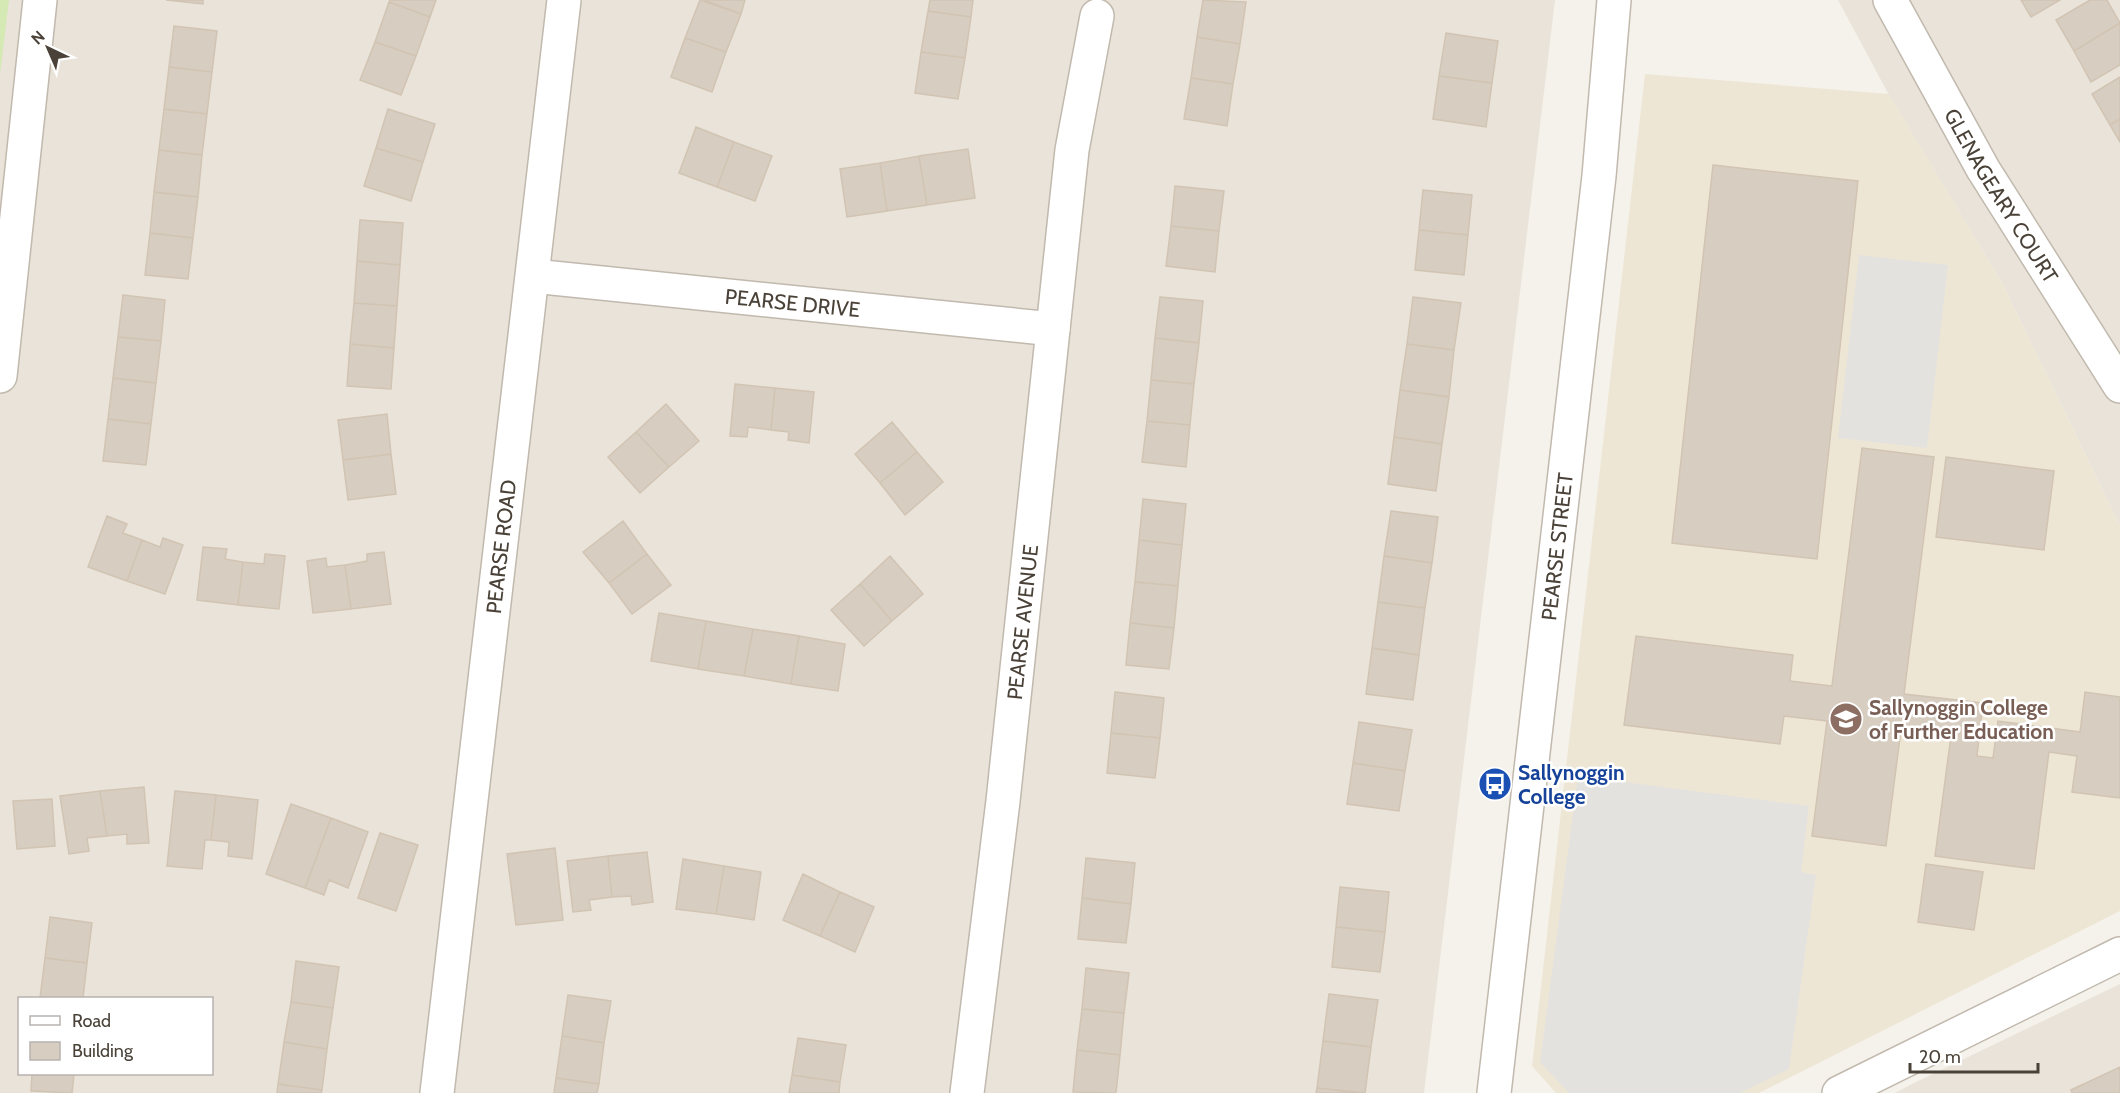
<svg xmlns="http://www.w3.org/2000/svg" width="2120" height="1093" font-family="Cabin,sans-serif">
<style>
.residential{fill:#e9e3d9;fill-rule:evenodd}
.education{fill:#eee6d5}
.green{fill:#d4e9b4}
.parking{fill:#e4e2df}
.building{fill:#d7cdc0;stroke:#d2c4b3;stroke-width:1.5}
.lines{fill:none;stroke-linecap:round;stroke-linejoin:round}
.street-casing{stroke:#c1b9ad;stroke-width:36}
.street{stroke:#fff;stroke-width:33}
.labels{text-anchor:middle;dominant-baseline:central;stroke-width:5;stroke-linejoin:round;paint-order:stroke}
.street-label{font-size:21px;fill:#4a4238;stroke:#fff}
.education-label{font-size:21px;font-weight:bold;fill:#785e54;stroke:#fff;text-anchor:start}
.transit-label{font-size:21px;font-weight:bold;fill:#164399;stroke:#fff;text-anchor:start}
</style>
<rect width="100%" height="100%" fill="#f5f2eb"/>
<!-- residential -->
<path class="residential" d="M0 0H1555L1424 1093H0ZM20 998H212V1074H20Z
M1838 0H2120V526L2002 283 1889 95Z
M2120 984V1093H1895L1914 1083Z"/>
<!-- education -->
<path class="education" d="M1645 74 1889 94 2002 283 2120 526V911L1759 1093H1556L1532 1066Z"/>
<!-- green -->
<path class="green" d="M0 0H9L0 75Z"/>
<!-- parking -->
<path class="parking" d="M1859 255 1948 265 1927 448 1838 438Z
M1578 776 1809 806 1801 872 1816 875 1789 1069 1740 1093H1569L1540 1062Z"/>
<!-- building -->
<path class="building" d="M166 0H203V4Z
M390 0H436L430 17 389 2Z
M700 0 741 14 726 52 685 38Z
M704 0H745L741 14Z
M930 0H973L971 17 928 11Z
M1203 0 1246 2 1240 44 1197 37Z
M2021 0H2060L2031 17Z
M2090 0H2107L2120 23 2074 51 2056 20Z
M389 2 430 17 416 56 375 42Z
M928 11 971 17 965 58 921 52Z
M2120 23V65L2091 82 2074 51Z
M174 26 217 31 212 72 169 67Z
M1446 33 1498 41 1492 83 1439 76Z
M1197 37 1240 44 1233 84 1191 78Z
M685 38 726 52 712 92 671 77Z
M375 42 416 56 401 95 360 80Z
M921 52 965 58 958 99 915 93Z
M169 67 212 72 207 114 164 109Z
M1439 76 1492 83 1486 127 1433 119Z
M2120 77V119L2110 125 2092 94Z
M1191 78 1233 84 1227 126 1184 119Z
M164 109 207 114 202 155 159 150Z
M388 109 435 124 423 162 376 148Z
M2120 119V142L2110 125Z
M696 127 734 142 717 187 679 173Z
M734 142 772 156 755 201 717 187Z
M376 148 423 162 411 201 364 186Z
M968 149 975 198 927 205 919 156Z
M159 150 202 155 198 197 154 192Z
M919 156 927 205 887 211 880 163Z
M880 163 887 211 847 217 840 169Z
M1713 165 1858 181 1817 559 1672 543Z
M1175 186 1224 191 1219 231 1171 226Z
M1423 190 1472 195 1468 235 1419 230Z
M154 192 198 197 193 238 150 233Z
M360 220 403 223 400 265 357 261Z
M1171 226 1219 231 1215 272 1166 266Z
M1419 230 1468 235 1464 275 1415 270Z
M150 233 193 238 188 279 145 275Z
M357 261 400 265 397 306 354 303Z
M123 295 165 300 161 341 118 337Z
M1160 297 1203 301 1199 343 1155 338Z
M1413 297 1461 303 1454 350 1407 344Z
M354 303 397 306 394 348 350 344Z
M118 337 161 341 156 383 113 378Z
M1155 338 1199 343 1194 384 1151 380Z
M350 344 394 348 391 389 347 386Z
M1407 344 1454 350 1449 397 1400 390Z
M113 378 156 383 151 424 108 419Z
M1151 380 1194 384 1190 425 1147 421Z
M735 384 775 388 771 430 748 427 747 437 730 436Z
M775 388 814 392 809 443 788 440 789 432 771 430Z
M1400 390 1449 397 1442 444 1394 437Z
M666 404 699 441 669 467 636 432Z
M387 414 391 454 343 460 338 420Z
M108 419 151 424 146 465 103 461Z
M1147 421 1190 425 1186 467 1142 462Z
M892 422 917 452 880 483 855 454Z
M636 432 669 467 640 493 608 457Z
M1394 437 1442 444 1436 491 1388 484Z
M1862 448 1934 457 1904 694 1983 703 1977 756 1993 758 1998 721 2080 732 2085 692 2120 697V798L2072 792 2077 756 2049 752 2034 869 1935 856 1951 736 1901 730 1886 846 1812 836 1827 721 1784 716 1780 744 1624 725 1636 636 1793 655 1790 681 1832 686Z
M917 452 943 482 905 515 880 483Z
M391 454 396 494 348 500 343 460Z
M1946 457 2054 471 2044 550 1936 537Z
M1143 499 1186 504 1182 545 1139 540Z
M1391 511 1438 517 1432 563 1384 556Z
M107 516 127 524 123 533 142 540 127 581 88 567Z
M623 521 647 554 609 583 583 552Z
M163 538 183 545 165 594 127 581 142 540 160 547Z
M1139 540 1182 545 1178 586 1135 582Z
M203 547 227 549 225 559 243 562 238 605 197 600Z
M384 552 391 604 351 609 345 565 367 561V554Z
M265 554 285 556 279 609 238 605 243 562 264 564Z
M647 554 671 585 632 614 609 583Z
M890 556 923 594 892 621 860 584Z
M1384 556 1432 563 1425 608 1378 602Z
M326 558 327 567 345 565 351 609 313 613 307 561Z
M1135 582 1178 586 1174 628 1130 623Z
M860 584 892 621 864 646 831 610Z
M1378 602 1425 608 1419 655 1372 648Z
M659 613 706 621 698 669 651 661Z
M706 621 753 629 744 676 698 669Z
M1130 623 1174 628 1169 669 1126 665Z
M753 629 799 636 791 684 744 676Z
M799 636 845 644 838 691 791 684Z
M1372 648 1419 655 1413 700 1366 694Z
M1115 692 1164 698 1160 738 1111 733Z
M1359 722 1412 730 1405 771 1353 763Z
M1111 733 1160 738 1155 778 1107 773Z
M1353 763 1405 771 1399 811 1347 804Z
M144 787 149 843 127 844V834L107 836 100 791Z
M100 791 107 836 87 838 89 851 69 854 60 796Z
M175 791 216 795 211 840H205L202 869 167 866Z
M216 795 258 800 252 859 228 856 229 842 211 840Z
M52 799 55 846 17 849 13 801Z
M291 804 331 818 305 888 266 874Z
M331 818 368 832 348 888 329 880 324 895 305 888Z
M380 833 418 845 396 911 358 898Z
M555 848 563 920 516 925 507 854Z
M647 852 653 902 632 905 631 896 612 897 608 856Z
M608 856 612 897 589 900 591 910 573 912 567 861Z
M1086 858 1135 863 1131 904 1082 898Z
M683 859 724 866 716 914 676 909Z
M1926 864 1983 872 1974 930 1918 922Z
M724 866 761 872 754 920 716 914Z
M803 874 840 892 820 936 783 920Z
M1340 887 1389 892 1385 932 1336 927Z
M840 892 874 907 855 952 820 936Z
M1082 898 1131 904 1126 943 1078 939Z
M50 917 92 923 87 963 45 958Z
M1336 927 1385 932 1380 972 1332 967Z
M45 958 87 963 83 998H40Z
M296 961 339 967 333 1008 291 1002Z
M1086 968 1129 973 1124 1013 1082 1009Z
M1329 994 1378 1000 1371 1047 1323 1041Z
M568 995 611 1001 604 1043 562 1036Z
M291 1002 333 1008 327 1049 284 1042Z
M1082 1009 1124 1013 1120 1055 1077 1050Z
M562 1036 604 1043 599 1084 556 1078Z
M798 1038 846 1045 840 1082 792 1075Z
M1323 1041 1371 1047 1365 1093 1317 1088Z
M284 1042 327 1049 322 1090 278 1084Z
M1077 1050 1120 1055 1116 1093 1073 1092Z
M2120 1067V1093H2072L2071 1090Z
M32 1074H74L72 1093 31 1091Z
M792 1075 840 1082 839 1093H789Z
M556 1078 599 1084 597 1093H554Z
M278 1084 322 1090 321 1093H277Z
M1317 1088 1360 1093H1316Z"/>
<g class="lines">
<defs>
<g id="street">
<path id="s1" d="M1890 0 1983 169 2120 386"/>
<path id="s2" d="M533 276 1053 329"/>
<path d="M0 376 40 0"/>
<path id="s3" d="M437 1093 564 0"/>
<path id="s4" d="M967 1093 1003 801 1072 150 1097 16"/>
<path id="s5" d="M1494 1093 1599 176 1614 0"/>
<path d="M1839 1093 2120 954"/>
</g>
</defs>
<!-- street casing -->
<use href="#street" class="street-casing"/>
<!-- street -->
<use href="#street" class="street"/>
</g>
<!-- icons -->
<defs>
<symbol id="university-disc" viewBox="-11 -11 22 22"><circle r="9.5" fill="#8d6e63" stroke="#fff"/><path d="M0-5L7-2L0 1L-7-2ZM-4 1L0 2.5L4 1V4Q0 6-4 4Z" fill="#fff"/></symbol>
<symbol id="bus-disc" viewBox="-11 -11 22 22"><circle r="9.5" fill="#1a4fb4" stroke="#fff"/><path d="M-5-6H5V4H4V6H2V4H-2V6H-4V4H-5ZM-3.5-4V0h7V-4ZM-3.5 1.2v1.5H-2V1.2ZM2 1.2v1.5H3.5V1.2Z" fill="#fff"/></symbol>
</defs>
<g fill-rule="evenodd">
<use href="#university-disc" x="1827" y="700" width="38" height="38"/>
<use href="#bus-disc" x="1476" y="765" width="38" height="38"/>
</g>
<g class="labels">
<!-- street labels -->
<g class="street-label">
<text stroke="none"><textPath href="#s1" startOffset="225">GLENAGEARY COURT</textPath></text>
<text stroke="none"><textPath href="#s2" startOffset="261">PEARSE DRIVE</textPath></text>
<text stroke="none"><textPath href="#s3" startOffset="550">PEARSE ROAD</textPath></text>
<text stroke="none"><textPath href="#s5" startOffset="550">PEARSE STREET</textPath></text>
<text stroke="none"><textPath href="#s4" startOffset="474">PEARSE AVENUE</textPath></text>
</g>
<!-- education labels -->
<g class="education-label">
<text x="1869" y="707">Sallynoggin College<tspan x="1869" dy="24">of Further Education</tspan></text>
</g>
<!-- transit labels -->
<g class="transit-label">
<text x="1518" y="772">Sallynoggin<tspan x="1518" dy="24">College</tspan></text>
</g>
</g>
<!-- legend -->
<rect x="18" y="997" width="195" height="78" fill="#ffffff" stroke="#b7b3af" stroke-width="1.5"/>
<rect x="30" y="1016" width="30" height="9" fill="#ffffff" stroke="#b7b3af" stroke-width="1.5"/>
<text x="72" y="1027" font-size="18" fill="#4a4238">Road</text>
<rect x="30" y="1042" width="30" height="18" fill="#d7cdc0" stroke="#b7b3af" stroke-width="1.5"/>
<text x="72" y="1057" font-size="18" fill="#4a4238">Building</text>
<!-- north arrow -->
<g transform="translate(48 48) rotate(316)" stroke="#ffffff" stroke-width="4.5" paint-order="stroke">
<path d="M0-4.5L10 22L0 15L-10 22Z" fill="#4a4238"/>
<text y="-9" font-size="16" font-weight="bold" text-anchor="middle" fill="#4a4238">N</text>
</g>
<!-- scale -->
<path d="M1910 1063v9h128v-9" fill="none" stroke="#4a4238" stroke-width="3"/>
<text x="1919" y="1063" font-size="18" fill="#4a4238" stroke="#ffffff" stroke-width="4.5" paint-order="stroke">20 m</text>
</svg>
